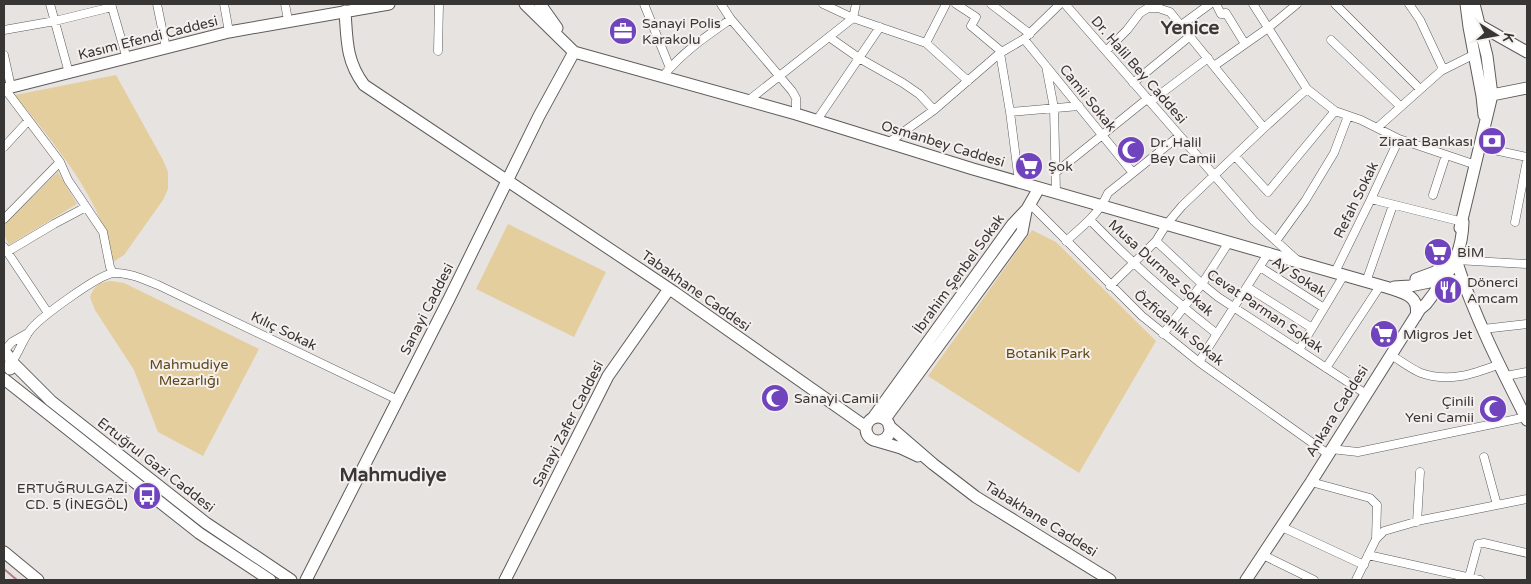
<svg xmlns="http://www.w3.org/2000/svg" width="1531" height="584" font-family="'Varela Round',sans-serif">
<style>
.green{fill:#e5ce9e}
.lines{fill:none;stroke-linecap:round;stroke-linejoin:round}
.stream{stroke:#b07e8c;stroke-width:2}
.street-casing{stroke:#5f5b5a;stroke-width:9}
.secondary-casing{stroke:#5f5b5a;stroke-width:13}
.street{stroke:#fff;stroke-width:8}
.secondary{stroke:#fff;stroke-width:11}
.labels{text-anchor:middle;dominant-baseline:central;stroke-width:4;stroke-linejoin:round;paint-order:stroke}
.poi-label{font-size:14px;fill:#383635;stroke:#f5f0ee;text-anchor:start}
.street-label{font-size:14px;fill:#383635;stroke:#f5f0ee}
.park-label{font-size:14px;fill:#5d4817;stroke:#f5f0ee}
.district-label{font-size:19px;font-weight:bold;fill:#3a3736;stroke:#f5f0ee}
</style>
<rect width="100%" height="100%" fill="#e7e3e1"/>
<!-- green -->
<path class="green" d="M116 75 163 160 168 172V189L163 200 124 255 113 262C103 199 53 143 15 95Z
M58 172 77 204 9 245 4 234V224Z
M508 224 606 272 574 337 476 289Z
M1032 230 1056 242 1156 341 1079 473 928 376Z
M111 281 124 283 259 349 203 456 158 432 134 370 95 310 90 297C94 286 99 282 111 281Z"/>
<g class="lines">
<!-- stream -->
<path class="stream" d="M4 569 17 580"/>
<defs>
<path id="street" d="M50 4 69 73
M111 4 127 59
M157 4 166 48
M224 4 229 32
M285 4 288 20
M644 4 670 68
M721 4 730 18 792 91 796 98V114
M823 4 853 18 926 43 968 81
M956 4 976 17 971 26 1002 52
M991 4 1030 34
M1065 4 1254 221 1297 260
M1216 4 1221 14 1226 13 1245 44
M1253 4 1307 89 1335 111 1361 120 1399 139 1476 165
M1335 4 1420 89
M1409 4 1420 20 1443 69
M853 18 856 4
M1180 26 1210 4
M4 30 55 21 112 7
M829 37 859 58 903 83 919 94 934 110
M1024 39 1133 173
M1331 40 1400 106
M926 43 946 4
M438 51 439 4
M1106 51 1127 30 1140 13 1148 8H1158L1170 12 1264 128
M1000 53 1010 112 1019 182
M4 55 11 87
M1046 66 1054 108 1056 192
M1214 66 1268 28 1297 4
M663 76C683 52 705 37 731 19
M1133 83 1189 37
M5 89 60 162 68 180 103 232 110 267 113 273
M749 100 853 18
M1150 102 1208 58
M1010 112 1079 106
M817 120 880 27
M1377 128 1441 71 1475 54
M888 143 934 110 1000 53 1024 39 1060 4
M4 147 28 121
M1480 147 1527 157
M1235 156 1268 192 1335 111
M1055 173 1147 99
M1433 195 1446 155
M1371 199 1463 222
M1030 204 1142 316 1199 362 1328 454
M4 219 60 162
M1090 220C1130 261 1172 299 1217 334
M1515 222 1527 160
M1066 241C1082 227 1099 214 1108 193L1179 136
M1156 241 1202 284 1218 297 1366 394
M1276 241 1305 201 1334 153 1348 116
M4 247 48 313
M7 252 54 224 86 207
M1456 260 1527 264
M1260 267 1324 308
M1335 272 1371 199 1399 139
M1366 282 1393 205
M1110 286 1156 241 1166 225 1182 206 1264 128 1307 89
M1247 287 1312 328
M1483 329 1527 324
M1163 334 1202 284 1229 242
M1299 350 1344 275
M4 351 12 342 28 333
M1391 355C1401 361 1411 369 1421 373 1449 383 1473 374 1500 364
M12 362C19 352 23 339 31 329 41 317 99 274 114 273 128 272 145 280 158 285L398 400
M1199 362 1269 252
M1326 368 1380 286
M1506 376 1527 372
M1331 449 1358 452 1527 417
M1484 457 1497 505
M1311 482 1370 498 1377 505 1376 539 1356 580
M1417 522 1420 472
M1282 527 1364 565
M1376 539 1384 531 1422 520 1527 499
M1263 555 1314 580
M1368 555 1480 580
M1469 577 1478 544 1484 543 1527 553"/>
<path id="secondary" d="M525 4 574 52 796 114 973 169 1389 288C1404 293 1420 296 1416 316
M540 4 557 28
M1466 4 1469 27 1482 96 1484 115
M345 11C347 40 346 61 364 85L674 292 866 427
M1479 25 1527 52
M4 89 229 32 389 4
M1492 95 1527 88
M1460 228 1492 95 1487 56 1474 4
M1456 260C1474 316 1501 369 1527 420
M1416 279 1435 272 1451 260H1454
M1394 287 1410 286 1444 279 1455 281 1464 285
M4 351 11 359 10 369
M12 362 51 401 206 523 291 580
M4 379 199 533 270 580
M866 429a12 12 0 1 1 24 0a12 12 0 1 1-24 0Z
M873 418 1012 225 1027 209 1039 188
M885 419 1022 232 1026 211
M889 426 933 464 976 497 1110 580
M877 441 901 448 918 456
M4 552 38 580
M306 580 449 299 539 116 574 52
M505 580 608 376 669 289
M1246 580 1311 482 1420 309 1426 304C1447 276 1462 258 1463 222"/>
</defs>
<!-- street casing -->
<use href="#street" class="street-casing"/>
<!-- secondary casing -->
<use href="#secondary" class="secondary-casing"/>
<!-- street -->
<use href="#street" class="street"/>
<!-- secondary -->
<use href="#secondary" class="secondary"/>
</g>
<!-- icons -->
<defs>
<symbol id="office-disc" viewBox="-11 -11 22 22"><circle r="9.5" fill="#7044bd" stroke="#f5f0ee"/><path d="M-6-3h4V-5.5h4V-3h4V5H-6ZM-1-4.5V-3h2v-1.5ZM-6 0V1H6V0Z" fill="#fff"/></symbol>
<symbol id="bank-disc" viewBox="-11 -11 22 22"><circle r="9.5" fill="#7044bd" stroke="#f5f0ee"/><path d="M-6-4H6V4H-6ZM0-2.3a2.3 2.3 0 1 0 0 4.6a2.3 2.3 0 1 0 0-4.6Z" fill="#fff"/></symbol>
<symbol id="mosque-disc" viewBox="-11 -11 22 22"><circle r="9.5" fill="#7044bd" stroke="#f5f0ee"/><path d="M3.5-4.9A6 6 0 1 0 3.5 4.9A5 5 0 1 1 3.5-4.9Z" fill="#fff"/></symbol>
<symbol id="supermarket-disc" viewBox="-11 -11 22 22"><circle r="9.5" fill="#7044bd" stroke="#f5f0ee"/><path d="M-6-5.5h2.5l.6 2H6L4.5 2H-2.5L-4.4-4H-6ZM-1.5 3.2a1.3 1.3 0 1 0 .1 0ZM3 3.2a1.3 1.3 0 1 0 .1 0Z" fill="#fff"/></symbol>
<symbol id="restaurant-disc" viewBox="-11 -11 22 22"><circle r="9.5" fill="#7044bd" stroke="#f5f0ee"/><path d="M-5-6h1v4h1v-4h1v4h1v-4h1v5L-1.5 .5V6h-2V.5L-5-1ZM5-6V6H3V1.5H1.5Q1.5-4 5-6Z" fill="#fff"/></symbol>
<symbol id="bus-disc" viewBox="-11 -11 22 22"><circle r="9.5" fill="#7044bd" stroke="#f5f0ee"/><path d="M-5-6H5V4H4V6H2V4H-2V6H-4V4H-5ZM-3.5-4V0h7V-4ZM-3.5 1.2v1.5H-2V1.2ZM2 1.2v1.5H3.5V1.2Z" fill="#fff"/></symbol>
</defs>
<g fill-rule="evenodd">
<use href="#office-disc" x="607" y="15" width="32" height="32"/>
<use href="#bank-disc" x="1476" y="125" width="32" height="32"/>
<use href="#mosque-disc" x="1115" y="134" width="32" height="32"/>
<use href="#supermarket-disc" x="1013" y="150" width="32" height="32"/>
<use href="#supermarket-disc" x="1422" y="236" width="32" height="32"/>
<use href="#restaurant-disc" x="1432" y="274" width="32" height="32"/>
<use href="#supermarket-disc" x="1368" y="318" width="32" height="32"/>
<use href="#mosque-disc" x="759" y="382" width="32" height="32"/>
<use href="#mosque-disc" x="1477" y="393" width="32" height="32"/>
<use href="#bus-disc" x="131" y="480" width="32" height="32"/>
</g>
<g class="labels">
<!-- poi labels -->
<g class="poi-label">
<text x="642" y="23">Sanayi Polis<tspan x="642" dy="16">Karakolu</tspan></text>
<text x="1473" y="141" text-anchor="end">Ziraat Bankası</text>
<text x="1150" y="142">Dr. Halil<tspan x="1150" dy="16">Bey Camii</tspan></text>
<text x="1048" y="166">Şok</text>
<text x="1457" y="252">BİM</text>
<text x="1467" y="282">Dönerci<tspan x="1467" dy="16">Amcam</tspan></text>
<text x="1403" y="334">Migros Jet</text>
<text x="794" y="398">Sanayi Camii</text>
<text x="1474" y="401" text-anchor="end">Çinili<tspan x="1474" dy="16">Yeni Camii</tspan></text>
<text x="128" y="488" text-anchor="end">ERTUĞRULGAZİ<tspan x="128" dy="16">CD. 5 (İNEGÖL)</tspan></text>
</g>
<!-- street labels -->
<g class="street-label">
<text transform="translate(148 38) rotate(-14)">Kasım Efendi Caddesi</text>
<text transform="translate(1139 70) rotate(49)">Dr. Halil Bey Caddesi</text>
<text transform="translate(1088 98) rotate(51)">Camii Sokak</text>
<text transform="translate(943 144) rotate(17)">Osmanbey Caddesi</text>
<text transform="translate(1356 200) rotate(-64)">Refah Sokak</text>
<text transform="translate(1161 268) rotate(42)">Musa Durmez Sokak</text>
<text transform="translate(959 274) rotate(-54)">İbrahim Şenbel Sokak</text>
<text transform="translate(1299 277) rotate(33)">Ay Sokak</text>
<text transform="translate(696 291) rotate(35)">Tabakhane Caddesi</text>
<text transform="translate(427 309) rotate(-63)">Sanayi Caddesi</text>
<text transform="translate(1265 311) rotate(34)">Cevat Parman Sokak</text>
<text transform="translate(1179 328) rotate(39)">Özfidanlık Sokak</text>
<text transform="translate(284 331) rotate(26)">Kılıç Sokak</text>
<text transform="translate(1337 411) rotate(-58)">Ankara Caddesi</text>
<text transform="translate(568 424) rotate(-63)">Sanayi Zafer Caddesi</text>
<text transform="translate(156 465) rotate(38)">Ertuğrul Gazi Caddesi</text>
<text transform="translate(1041 519) rotate(32)">Tabakhane Caddesi</text>
</g>
<!-- park labels -->
<g class="park-label">
<text x="1048" y="353">Botanik Park</text>
<text x="189" y="364">Mahmudiye<tspan x="189" dy="16">Mezarlığı</tspan></text>
</g>
<!-- district labels -->
<g class="district-label">
<text x="1190" y="28">Yenice</text>
<text x="393" y="475">Mahmudiye</text>
</g>
</g>
<!-- border -->
<rect width="1531" height="584" fill="none" stroke="#383635" stroke-width="10"/>
<!-- north arrow -->
<g transform="translate(1496 35) rotate(101)" stroke="#f5f0ee" stroke-width="4" paint-order="stroke">
<path d="M0-4L9 19L0 12L-9 19Z" fill="#383635"/>
<text y="-8" font-size="14" font-weight="bold" text-anchor="middle" fill="#383635">K</text>
</g>
</svg>
